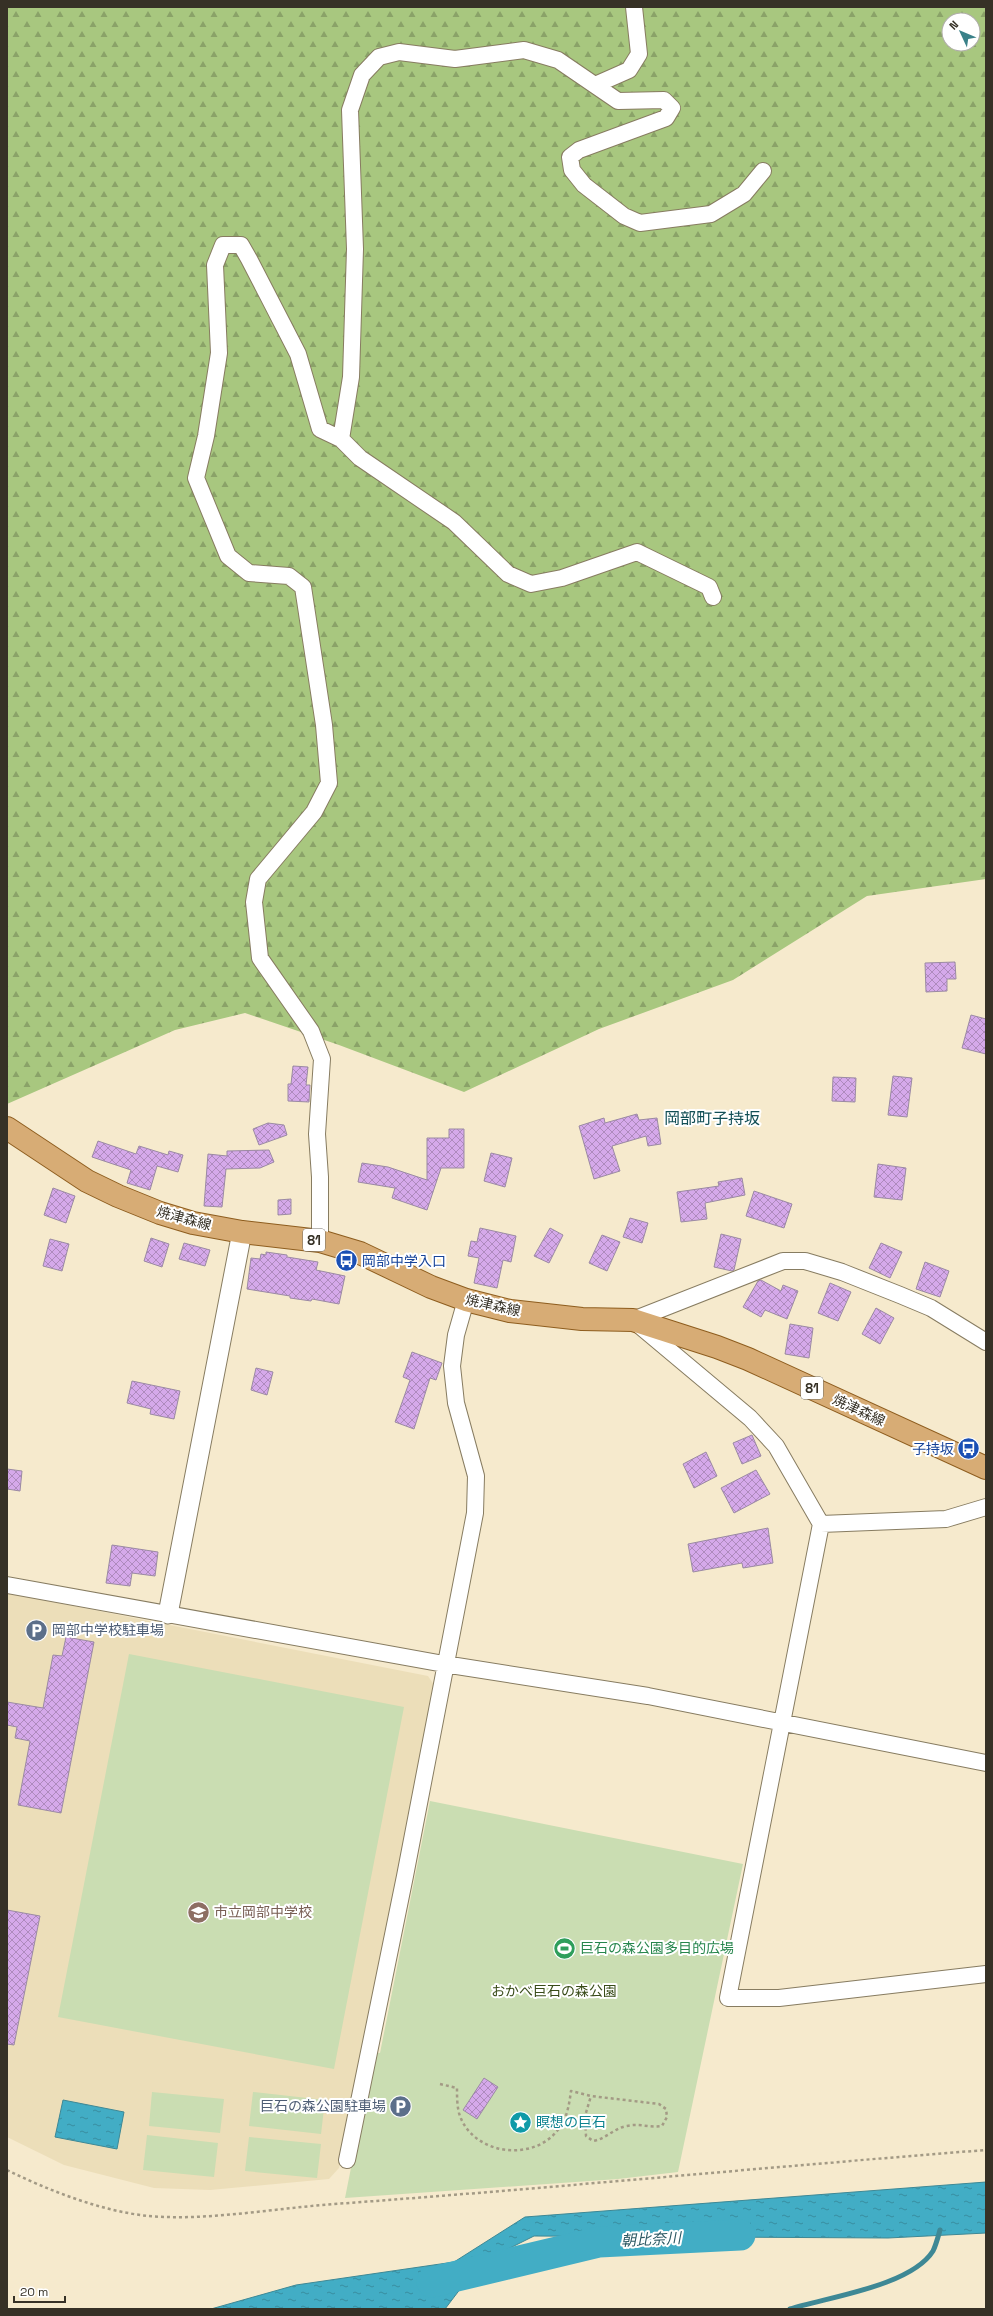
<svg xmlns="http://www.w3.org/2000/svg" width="993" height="2316" font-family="'Space Grotesk','Noto Sans JP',sans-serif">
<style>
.built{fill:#ecdeb9}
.green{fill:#caddb2}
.forest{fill:url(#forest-firs);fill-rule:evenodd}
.water{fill:url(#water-ripples);stroke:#3e8895}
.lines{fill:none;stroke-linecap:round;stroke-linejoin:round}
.stream{stroke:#3e8895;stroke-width:5}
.river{stroke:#42adc5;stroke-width:31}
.building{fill:url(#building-cross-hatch);stroke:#9b8aa3}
.minor-casing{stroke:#877c61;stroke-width:18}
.tertiary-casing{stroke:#877c61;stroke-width:21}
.primary-casing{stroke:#8e5d1e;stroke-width:24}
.path{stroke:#a39a85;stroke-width:2.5;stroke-dasharray:3 3;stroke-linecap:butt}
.minor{stroke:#fff;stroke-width:16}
.tertiary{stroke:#fff;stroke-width:19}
.primary{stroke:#d7ac75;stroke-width:22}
.labels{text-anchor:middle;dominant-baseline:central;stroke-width:4;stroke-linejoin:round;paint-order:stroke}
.shield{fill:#fff;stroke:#726f67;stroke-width:1}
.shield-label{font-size:13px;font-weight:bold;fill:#363126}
.street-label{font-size:14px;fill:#363126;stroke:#fff}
.transit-label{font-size:14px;fill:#164399;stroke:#fff;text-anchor:start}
.service-label{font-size:14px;fill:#4e5e75;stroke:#fff;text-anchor:start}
.education-label{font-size:14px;fill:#785e54;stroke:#fff;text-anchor:start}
.leisure-label{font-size:14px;fill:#27864d;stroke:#fff;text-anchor:start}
.park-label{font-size:14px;fill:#394c19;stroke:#fff}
.culture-label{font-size:14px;fill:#0d838f;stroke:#fff;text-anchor:start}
.water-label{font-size:15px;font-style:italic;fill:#2c5964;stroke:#fff}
.quarter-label{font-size:16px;fill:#124f56;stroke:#fff}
</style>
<defs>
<pattern id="forest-firs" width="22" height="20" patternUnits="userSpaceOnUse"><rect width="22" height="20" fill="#a8c77f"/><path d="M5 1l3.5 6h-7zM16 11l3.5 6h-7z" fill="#8aa268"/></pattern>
<pattern id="water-ripples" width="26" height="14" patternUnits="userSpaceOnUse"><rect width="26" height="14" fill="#42adc5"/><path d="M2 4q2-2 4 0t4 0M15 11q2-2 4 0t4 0" fill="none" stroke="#388da0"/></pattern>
<pattern id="building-cross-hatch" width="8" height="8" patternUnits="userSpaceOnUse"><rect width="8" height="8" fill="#d5a9ea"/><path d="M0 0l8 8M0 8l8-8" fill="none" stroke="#ae8abd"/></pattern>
</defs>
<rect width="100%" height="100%" fill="#f6eacd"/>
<!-- built -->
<path class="built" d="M7 1593 428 1676 434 1685 339 2168 329 2179 210 2190 154 2188 64 2165 7 2137Z"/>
<!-- green -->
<path class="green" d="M129 1654 404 1707 334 2069 58 2017Z
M430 1801 743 1864 678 2172 618 2179 345 2198 374 2052 380 2053Z
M152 2092 224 2099 220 2133 149 2126Z
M253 2092 325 2100 321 2134 249 2126Z
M147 2135 218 2143 214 2177 143 2170Z
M249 2137 321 2144 317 2178 245 2171Z"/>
<!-- forest -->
<path class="forest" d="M7 7H986V879L867 896 733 980 599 1029 464 1092 339 1045 245 1013 175 1030 7 1104ZM949 20H973V44H949Z"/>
<!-- water -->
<path class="water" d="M63 2100 124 2112 117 2149 55 2137Z
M986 2182V2233L888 2238 534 2236 480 2263 445 2309H211L296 2285 454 2262 525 2217Z"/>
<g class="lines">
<!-- stream -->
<path class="stream" d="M790 2309C828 2297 911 2286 933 2251 936 2245 938 2237 940 2230"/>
<!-- river -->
<path class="river" d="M432 2282 599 2242 740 2235"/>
</g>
<!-- building -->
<path class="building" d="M955 962 956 979H947V991L926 992 925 963Z
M971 1015 986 1019V1054L962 1048Z
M293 1066 308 1067 306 1085H310L309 1102 288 1101V1084H291Z
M893 1076 912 1078 907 1117 888 1115Z
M833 1077 856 1078 855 1102 832 1101Z
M637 1114 639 1120 657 1118 661 1144 648 1146 646 1136 612 1146 620 1171 594 1179 579 1126 604 1118 605 1123Z
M268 1123 284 1125 287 1135 259 1145 253 1129Z
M449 1129H464V1168H441L427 1210 392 1198 395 1188 358 1182 362 1163 388 1167 427 1180V1138H449Z
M98 1141 136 1154 139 1146 168 1155 169 1151 183 1155 178 1172 157 1166 150 1190 127 1183 131 1170 92 1157Z
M269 1150 274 1162 260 1168 226 1169 222 1207 204 1206 208 1154 227 1156V1151Z
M491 1153 512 1158 505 1187 484 1181Z
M878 1164 906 1168 902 1200 874 1197Z
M742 1178 745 1195 705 1203 707 1219 681 1222 677 1192 719 1186 718 1182Z
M53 1188 75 1196 66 1223 44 1215Z
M754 1191 792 1204 784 1228 746 1216Z
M291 1199V1214L278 1215V1200Z
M630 1218 648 1223 642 1243 623 1237Z
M480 1228 516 1236 511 1262 503 1260 497 1288 474 1283 479 1258 468 1256 471 1241 477 1242Z
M550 1228 563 1235 549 1263 534 1256Z
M721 1234 741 1239 734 1270 732 1271 714 1267Z
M602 1235 620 1242 607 1271 589 1263Z
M151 1238 169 1244 162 1267 144 1261Z
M50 1239 69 1244 62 1271 43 1266Z
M184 1243 210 1250 205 1266 179 1259Z
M881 1243 902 1252 890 1278 869 1268Z
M266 1252 287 1255V1257L318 1262 316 1270 345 1276 339 1304 312 1299 311 1301 290 1298V1296L247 1289 251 1258 260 1259 261 1254 266 1255Z
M925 1262 949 1271 940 1297 916 1289Z
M761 1280 781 1291 783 1285 798 1291 787 1319 765 1310 761 1317 743 1307 758 1281Z
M830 1283 851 1292 838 1321 818 1313Z
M876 1308 894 1318 880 1344 862 1334Z
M790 1324 813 1328 809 1358 785 1354Z
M412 1352 442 1363 436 1380 430 1378 414 1429 395 1422 410 1380 403 1377Z
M256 1368 273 1372 267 1395 251 1390Z
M132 1381 180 1391 174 1419 150 1414 151 1409 127 1403Z
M752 1435 761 1456 742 1464 733 1443Z
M706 1452 717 1476 694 1488 683 1464Z
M7 1469 22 1471 20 1491 7 1489Z
M756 1470 770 1494 734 1513 721 1488Z
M768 1528 773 1563 743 1568 742 1563 693 1572 688 1544Z
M112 1545 158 1552 155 1576 132 1573 130 1586 106 1583Z
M66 1637 94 1642 61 1813 18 1805 30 1741 15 1738 17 1727 7 1725V1702L43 1708 53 1655 62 1656Z
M7 1910 40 1916 14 2045 7 2044Z
M484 2078 498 2087 477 2119 463 2110Z"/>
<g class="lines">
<defs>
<path id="minor" d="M595 85 629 70 639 54 634 7
M341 439 351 377 355 249 350 110 362 75 379 57 399 52 455 59 524 50 558 60 618 101 664 100 672 108 666 118 579 150 570 157 572 170 584 185 624 216 640 223 711 214 744 194 763 171
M320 1241V1177L317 1134 322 1059 311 1031 260 958 254 902 258 879 314 812 329 783 324 725 303 587 289 576 249 573 228 556 196 478 206 436 219 353 215 265 223 245H241L249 259 298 354 320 429 341 439 360 458 454 522 508 574 531 584 562 578 637 552 709 587 713 597
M986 1342 931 1308 900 1295 842 1272 805 1261H783L633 1320 750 1418 776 1446 821 1524 728 1998H779L986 1974
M821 1524 946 1519 986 1507
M7 1585 444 1664 648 1696 986 1763
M347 2160 405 1876 475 1513 476 1476 456 1403 452 1366 456 1335 466 1300"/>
<path id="tertiary" d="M168 1614 242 1232"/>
<path id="primary" d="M7 1128 87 1181 118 1196 160 1213 193 1223 242 1232 320 1241 360 1253 431 1287 466 1300 510 1311 582 1319 633 1320 717 1347 748 1359 986 1468"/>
</defs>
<!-- minor casing -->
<use href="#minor" class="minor-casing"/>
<!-- tertiary casing -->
<use href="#tertiary" class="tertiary-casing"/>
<!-- primary casing -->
<use href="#primary" class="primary-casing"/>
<!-- path -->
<path class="path" d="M440 2084 457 2088C457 2096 457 2105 459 2113 471 2154 531 2163 557 2131 567 2120 569 2105 571 2091L591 2096 659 2104 666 2109 667 2117 662 2126C650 2128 639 2123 627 2126 614 2128 606 2139 593 2141L586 2136 585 2116 591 2096
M7 2170C50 2191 101 2211 148 2216 196 2220 245 2213 292 2208 328 2204 365 2202 401 2199 596 2184 791 2165 986 2150"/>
<!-- minor -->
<use href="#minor" class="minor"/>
<!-- tertiary -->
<use href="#tertiary" class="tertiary"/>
<!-- primary -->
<use href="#primary" class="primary"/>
</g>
<!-- icons -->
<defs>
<symbol id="bus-disc" viewBox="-11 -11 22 22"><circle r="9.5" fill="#1a4fb4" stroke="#fff"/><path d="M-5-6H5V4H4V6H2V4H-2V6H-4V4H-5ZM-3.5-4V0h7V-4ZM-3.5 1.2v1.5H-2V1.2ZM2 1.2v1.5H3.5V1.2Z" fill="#fff"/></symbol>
<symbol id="parking-disc" viewBox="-11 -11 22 22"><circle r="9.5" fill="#5c6f8a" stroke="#fff"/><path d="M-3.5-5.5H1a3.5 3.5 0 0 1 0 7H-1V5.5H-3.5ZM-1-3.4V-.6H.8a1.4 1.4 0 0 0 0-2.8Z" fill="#fff"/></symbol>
<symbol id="school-disc" viewBox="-11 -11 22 22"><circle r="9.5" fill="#8d6e63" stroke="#fff"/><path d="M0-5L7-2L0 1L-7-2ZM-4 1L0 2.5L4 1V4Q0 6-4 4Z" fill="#fff"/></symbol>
<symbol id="stadium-disc" viewBox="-11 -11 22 22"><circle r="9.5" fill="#2e9e5b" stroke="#fff"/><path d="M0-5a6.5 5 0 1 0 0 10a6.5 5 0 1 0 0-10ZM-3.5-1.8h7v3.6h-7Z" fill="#fff"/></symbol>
<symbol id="sight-disc" viewBox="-11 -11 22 22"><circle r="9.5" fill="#0f9aa8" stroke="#fff"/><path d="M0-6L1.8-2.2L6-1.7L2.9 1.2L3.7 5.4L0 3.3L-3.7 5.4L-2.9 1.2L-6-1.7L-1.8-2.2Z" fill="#fff"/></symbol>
</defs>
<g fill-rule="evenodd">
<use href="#bus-disc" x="334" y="1248" width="25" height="25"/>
<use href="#bus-disc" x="956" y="1436" width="25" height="25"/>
<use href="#parking-disc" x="24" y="1618" width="25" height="25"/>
<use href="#school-disc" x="186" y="1900" width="25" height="25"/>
<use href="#stadium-disc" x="552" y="1936" width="25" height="25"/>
<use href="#parking-disc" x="388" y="2094" width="25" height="25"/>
<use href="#sight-disc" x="508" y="2110" width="25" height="25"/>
</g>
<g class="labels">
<!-- shield labels -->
<g class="shield">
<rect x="303" y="1229" width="22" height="22" rx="3"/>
<rect x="801" y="1377" width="22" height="22" rx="3"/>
</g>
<g class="shield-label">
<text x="314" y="1240">81</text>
<text x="812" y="1388">81</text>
</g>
<!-- street labels -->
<g class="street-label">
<text transform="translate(184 1218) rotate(15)">焼津森線</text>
<text transform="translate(493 1305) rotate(13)">焼津森線</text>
<text transform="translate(859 1410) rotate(25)">焼津森線</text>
</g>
<!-- transit labels -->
<g class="transit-label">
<text x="362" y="1261">岡部中学入口</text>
<text x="954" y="1449" text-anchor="end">子持坂</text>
</g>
<!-- service labels -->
<g class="service-label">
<text x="52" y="1630">岡部中学校駐車場</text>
<text x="386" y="2106" text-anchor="end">巨石の森公園駐車場</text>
</g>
<!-- education labels -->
<g class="education-label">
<text x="214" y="1912">市立岡部中学校</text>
</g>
<!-- leisure labels -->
<g class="leisure-label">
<text x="580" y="1948">巨石の森公園多目的広場</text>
</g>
<!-- park labels -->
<g class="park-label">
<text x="554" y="1991">おかべ巨石の森公園</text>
</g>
<!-- culture labels -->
<g class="culture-label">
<text x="536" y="2122">瞑想の巨石</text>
</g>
<!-- water labels -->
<g class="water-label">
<text transform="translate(651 2239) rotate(-3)">朝比奈川</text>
</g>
<!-- quarter labels -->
<g class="quarter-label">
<text x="712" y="1118">岡部町子持坂</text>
</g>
</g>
<!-- border -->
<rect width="993" height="2316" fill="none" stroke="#363126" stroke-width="16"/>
<!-- north arrow -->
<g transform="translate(961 32) rotate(314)"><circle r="19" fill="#ffffff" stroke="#afada8"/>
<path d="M0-3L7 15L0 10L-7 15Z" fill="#3a8189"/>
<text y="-6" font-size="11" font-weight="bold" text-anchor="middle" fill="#363126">N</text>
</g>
<!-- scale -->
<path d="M14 2296v6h51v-6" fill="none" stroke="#363126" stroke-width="2"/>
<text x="20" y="2296" font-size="12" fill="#363126" stroke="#ffffff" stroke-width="3" paint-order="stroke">20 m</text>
</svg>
